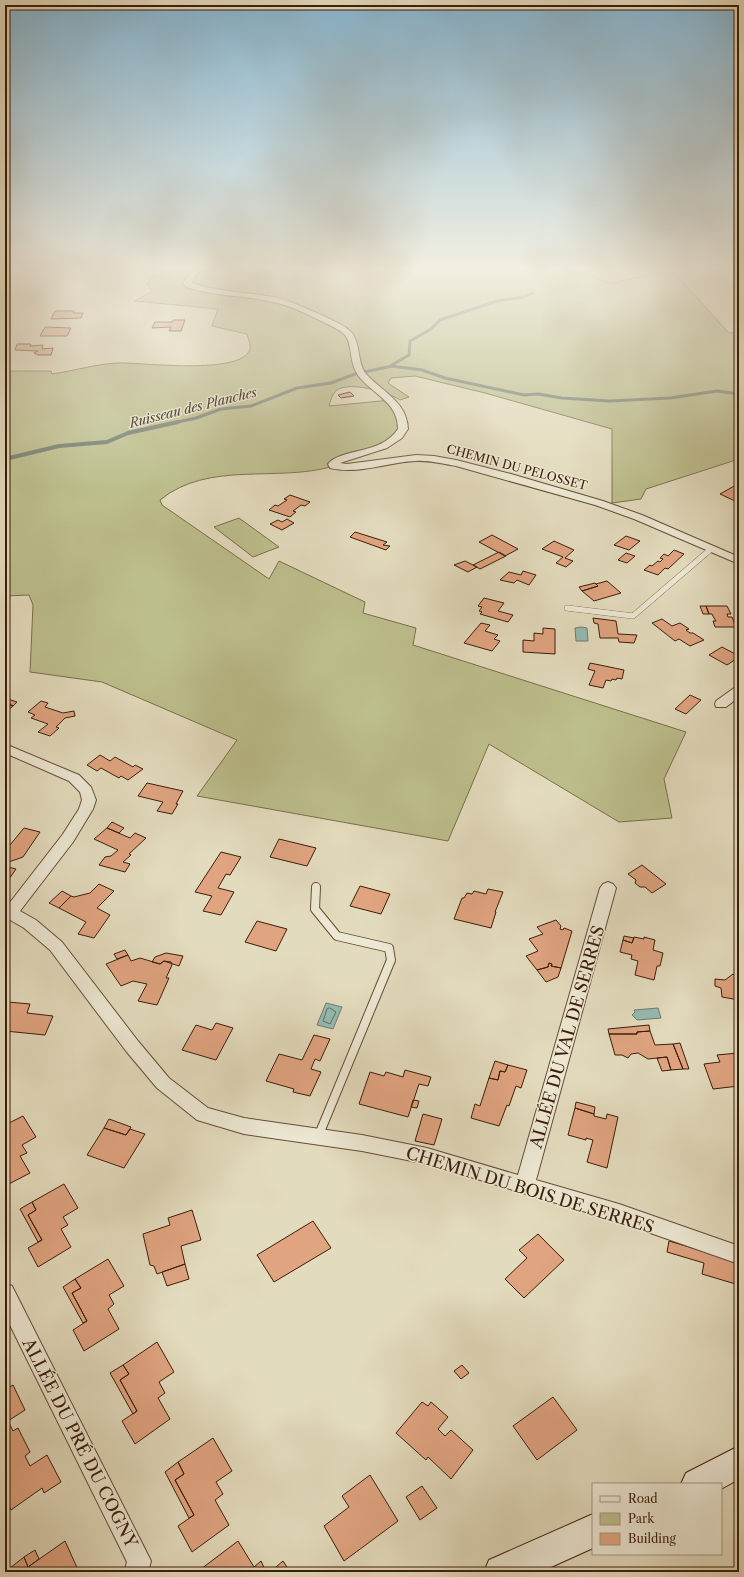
<svg xmlns="http://www.w3.org/2000/svg" width="744" height="1577" font-family="'Libre Caslon Text',serif">
<style>
.green{fill:#bcbe8c;stroke:#7c6e4a}
.water{fill:#95bbb3;stroke:#717c6f}
.lines{fill:none;stroke-linecap:round;stroke-linejoin:round}
.shore{stroke:#686c5e;stroke-width:1}
.stream-far1{stroke:#717c6f;stroke-width:3}
.stream{stroke:#717c6f;stroke-width:4}
.building{fill:#e0a481;stroke:#3c1d08}
.lane-far1-casing{stroke:#664c35;stroke-width:6}
.lane-casing{stroke:#664c35;stroke-width:10}
.street-casing{stroke:#664c35;stroke-width:2}
.secondary-casing{stroke:#3c1d08;stroke-width:2}
.lane-far1{stroke:#ede8d4;stroke-width:5.5}
.lane{stroke:#ede8d4;stroke-width:8}
.street{fill:#ede8d4;fill-rule:evenodd}
.secondary{fill:#ede8d4;fill-rule:evenodd}
.labels{text-anchor:middle;dominant-baseline:central;stroke-width:3;stroke-linejoin:round;paint-order:stroke}
.far-street-label{font-size:12px;fill:#3c1d08;stroke:#ede8d4}
.far-water-label{font-size:13px;font-style:italic;fill:#574c3b;stroke:#ede8d4}
.near-street-label{font-size:17px;fill:#3c1d08;stroke:#ede8d4}
</style>
<rect width="100%" height="100%" fill="#e3dbbd"/>
<filter id="stains"><feTurbulence type="fractalNoise" baseFrequency=".005" numOctaves="4"/><feColorMatrix values="0 0 0 0 .2 0 0 0 0 .09 0 0 0 0 .02 0 0 0 .5 -.17"/></filter>
<radialGradient id="worn" r=".72"><stop offset=".6" stop-color="#630" stop-opacity="0"/><stop offset="1" stop-color="#630" stop-opacity=".3"/></radialGradient>
<!-- green -->
<path class="green" d="M57 267H194L192 271 275 267H360L397 274 405 267H581L599 280 612 283 672 270 729 333 739 332V459L646 489 641 499 612 503V429L485 393 415 376 391 378 388 383 409 397 400 400C388 392 350 381 337 390 332 394 331 400 329 406L391 400 404 425 393 441 338 460 334 466C277 483 209 460 160 500L162 505 269 579 279 561 365 602 363 613 416 628 413 645 686 732 664 779 672 818 619 822 489 744 448 841 197 796 237 740 102 682 30 672 33 605 29 595 5 596V371H51L52 374C74 371 95 364 118 363 140 362 242 376 250 349 251 345 248 338 247 334L212 326 218 309 135 301 152 291 147 284 158 270 56 268Z
M239 518 279 547 253 557 214 527Z"/>
<!-- water -->
<path class="water" d="M581 627 587 628 588 641H576L575 628Z
M326 1003 342 1007 333 1029 317 1025Z
M658 1008 661 1018 637 1020 632 1015 635 1012 634 1010Z"/>
<g class="lines">
<!-- shore -->
<path class="shore" d="M330 1008 336 1012 330 1024 323 1021 327 1009Z"/>
<!-- stream-far1 -->
<path class="stream-far1" d="M392 365 409 355 410 341 431 329 440 320 497 301 524 297 533 293
M173 423 196 418 221 409 251 406 297 388 331 383 355 374 392 366 422 370 445 378 524 395 538 394 562 398 610 401 670 398 717 391 739 394"/>
<!-- stream -->
<path class="stream" d="M5 459 59 446 107 442 128 433 178 422"/>
</g>
<!-- building -->
<path class="building" d="M55 311H74L73 313H83L81 318 51 319Z
M173 320H185L181 331H169L171 327 152 328 155 322H173Z
M45 327 71 328 67 336H40Z
M17 344H31L30 346 43 345 42 349 53 348 51 355H38L34 353 38 351 15 350Z
M350 392 354 396 341 398 338 395Z
M736 485 739 487V500L735 501 720 494Z
M290 495 310 502 305 506 301 505 293 511 296 512 290 517 269 510 275 505 278 506 287 500 284 499Z
M287 519 294 523 282 530 270 524 278 520 282 522Z
M355 532 387 542 383 545 390 546 386 550 350 537Z
M492 535 518 549 505 556 479 542Z
M626 536 640 541 629 550 614 545Z
M554 541 574 550 565 558 573 561 566 567 556 563 563 557 542 549Z
M674 550 684 554 668 569 665 568 658 575 644 570 650 565 652 566 658 561 660 562 663 559 660 558 664 554 668 556Z
M499 552 506 556 480 569 473 565Z
M626 553 635 556 627 563 618 560Z
M465 561 477 567 468 572 454 565Z
M523 571 536 575 529 585 517 580 514 583 500 580 509 572 521 575Z
M607 581 621 593 594 601 582 591 598 586 596 584Z
M595 583 598 586 582 591 579 587Z
M484 598 504 603 498 611 513 615 508 622 480 614 482 612 479 611 482 607 478 606Z
M700 606H706L709 614H703Z
M706 606H727L731 614H727L728 617H732L736 627H715L713 621H716L714 618 712 614H709Z
M593 618 616 621 618 634 637 635 634 643 619 642 618 638H600L598 624 594 623Z
M662 619 672 626 680 623 689 629 686 630 690 633H693L704 640 690 646 679 639 675 641 652 623Z
M481 623 490 625 485 631 498 635 494 639 500 641 492 651 464 643Z
M543 628 555 629V654L523 652V640L534 641V633L543 634Z
M722 647 739 656V657L727 665 709 655Z
M590 663 624 670 622 679 617 678 616 680 612 679 611 681 606 680 603 688 589 685 595 671 588 669Z
M690 695 701 700 686 714 675 709Z
M5 698 17 702 13 706 9 705 10 703 5 701Z
M5 701 13 706 5 713Z
M41 701 48 703 45 707 63 713 74 711 75 716 65 718 56 727 59 728 50 736 38 732 48 724 31 718 35 715 28 712Z
M100 755 110 761 115 757 133 767 135 765 143 769 128 780 121 776 119 778 101 768 97 771 87 765Z
M147 783 183 791 176 804H178L172 814 157 811 163 802 138 796Z
M112 822 124 828 119 833 107 828Z
M24 828 40 832 23 857 6 863 8 867 16 869 7 882H5V847L10 845Z
M107 828 130 838 135 833 146 838 129 854 131 855 123 862 130 864 125 872 99 865 105 857 111 856 118 850 94 839Z
M279 839 316 848 307 866 270 857Z
M221 852 241 857 230 875 226 874 218 888 234 892 221 915 203 911 212 896 195 892Z
M642 865 666 884 652 893 645 887H640L635 883 636 880 628 874Z
M99 884 114 891 97 908 110 915 94 938 78 934 86 922 59 908 71 896 74 897 90 893Z
M360 886 390 894 381 914 350 906Z
M488 889 503 892 495 912H496L491 928 454 919 462 898H464L467 893 472 894 474 891 486 894Z
M62 891 71 896 59 908 49 903Z
M556 920 561 926 560 929 563 930 564 928 572 931 561 968 551 966 552 964 549 963 548 967 537 970 526 956 538 951 529 939 543 934 537 927Z
M257 921 287 929 276 951 245 942Z
M624 936 634 938 632 943 623 940Z
M634 937 644 939V937L655 940 653 950 663 953 660 966H657L654 980 635 975 638 961 631 959 632 955 620 952 623 940 632 943Z
M125 950 128 955 117 959 114 954Z
M166 953 183 956 179 966 164 961 160 964 152 962 155 957Z
M128 955 131 961 140 958 160 964 164 961 171 962 172 965 166 978H169L157 1005 138 1001 147 984 133 981 121 986 106 964Z
M549 963 552 964 551 966 561 968 558 977 546 982 537 970 548 967Z
M733 974 737 978 739 977V1000L722 997 721 988 715 986V979L725 980Z
M8 1002 30 1004 27 1013 53 1016 45 1035 5 1031V1009Z
M216 1023 233 1028 216 1060 182 1050 196 1025 212 1030Z
M649 1025 650 1031 637 1032V1034H609L608 1029Z
M650 1031 655 1045 673 1044 683 1069 671 1070 667 1057 648 1059 638 1053 631 1054 628 1058 622 1055H615L609 1034H637V1032Z
M314 1035 330 1039 320 1061 315 1059 311 1069 321 1072 310 1096 293 1092 294 1089 266 1081 279 1054 302 1060Z
M680 1043 689 1069H683L673 1044Z
M738 1053 739 1086 713 1089 704 1064 720 1062 717 1055Z
M667 1057 671 1070 662 1071 657 1058Z
M495 1061 508 1065 505 1072 500 1071 498 1080 489 1078Z
M508 1065 527 1070 521 1088 516 1086 509 1106 507 1105 499 1126 471 1118 475 1104 480 1106 489 1078 498 1080 500 1071 505 1072Z
M405 1070 431 1077 428 1086 419 1084 408 1117 359 1104 370 1072 384 1076 386 1072 403 1077Z
M413 1100 419 1101 417 1108 411 1107Z
M576 1102 595 1107 594 1114 575 1108Z
M575 1108 594 1114V1116L606 1119 607 1114 618 1117 607 1168 587 1162 593 1140 586 1138V1140L568 1135Z
M423 1114 442 1119 434 1145 415 1141Z
M23 1116 36 1137 22 1145 27 1153 20 1156 30 1173 5 1186V1125Z
M109 1119 131 1127 126 1135 104 1128Z
M104 1128 126 1135 130 1129 145 1134 124 1168 87 1155Z
M64 1184 78 1208 63 1217 68 1225 61 1229 71 1247 38 1267 28 1248 42 1240 28 1215 36 1210 32 1202Z
M32 1202 36 1210 28 1215 42 1240 38 1242 20 1209Z
M192 1210 201 1240 181 1246 185 1264 157 1274 154 1266 150 1265 143 1234 170 1225 168 1218Z
M313 1221 331 1248 274 1282 257 1255Z
M538 1234 564 1260 524 1298 505 1279 527 1258 519 1250Z
M669 1241 739 1262V1285L702 1274 704 1263 667 1252Z
M108 1259 124 1286 109 1295 114 1304 108 1309 119 1329 84 1351 73 1330 87 1321 72 1293 81 1288 75 1279Z
M185 1264 189 1279 167 1286 162 1272Z
M75 1279 81 1288 72 1293 87 1321 83 1323 63 1287Z
M157 1342 174 1372 159 1382 165 1393 158 1398 170 1419 135 1444 122 1421 137 1411 120 1380 129 1374 123 1365Z
M123 1365 129 1374 120 1380 137 1411 133 1414 110 1373Z
M462 1365 469 1373 461 1379 454 1371Z
M13 1385 25 1410 8 1421 13 1431 18 1428 30 1452 25 1456 30 1466 47 1455 61 1482 44 1493 42 1488 11 1510 5 1498V1390Z
M553 1397 577 1430 537 1460 513 1426Z
M422 1402 428 1406 431 1402 448 1417 438 1429 445 1436 451 1430 473 1450 451 1479 428 1457 426 1460 396 1433Z
M213 1438 232 1471 216 1482 223 1494 215 1500 229 1525 192 1552 178 1526 194 1515 175 1480 184 1474 178 1462Z
M178 1462 184 1474 175 1480 194 1515 189 1518 165 1472Z
M370 1475 398 1521 344 1561 324 1526 349 1507 342 1496Z
M422 1486 437 1508 420 1520 406 1497Z
M65 1541 79 1572H5L24 1557 28 1567Z
M238 1541 254 1567 261 1561 266 1572H202L201 1569Z
M35 1550 39 1559 28 1567 24 1557Z
M283 1561 290 1572H270Z"/>
<g class="lines">
<defs>
<path id="lane-far1" d="M567 608 633 616 711 549"/>
<path id="lane" d="M316 887 315 909 337 936 389 948 391 960 318 1137"/>
<path id="street" d="M195 267H203L193 279 192 283C218 292 245 292 273 297 289 300 305 308 321 315 330 319 342 324 350 331 362 343 356 363 367 375 384 393 407 402 408 429L402 438 387 448 340 463 347 464 416 455 434 456 456 460 511 474 603 501 642 515 739 557V564L634 519 595 505 456 466C443 464 429 460 416 461 388 462 358 475 330 468L328 464C341 448 381 455 398 429 398 404 377 396 362 380 347 364 354 346 345 335 339 329 329 325 321 321 306 314 290 305 273 302 244 295 217 297 186 287L183 283Z
M739 687V697L726 707H716L715 704 716 701 734 688Z
M5 744 79 775 91 787 96 800 93 809 73 842 20 911 36 920 62 942 138 1041 169 1078 208 1108 244 1118 362 1135 427 1148 518 1175 600 888 603 884 608 882 613 884 616 888 536 1180 619 1204 739 1246V1264L619 1222 427 1164 362 1151 244 1134 197 1120 157 1088 126 1051 50 950 24 928 5 917V904L8 905 63 834 79 809 82 800 80 792 69 781 5 753Z
M5 1283 12 1286 147 1553 151 1561 148 1572H124L127 1562 5 1315Z"/>
<path id="secondary" d="M739 1446V1479L721 1489V1484H681L686 1473Z
M593 1514V1548L540 1572H484L489 1560Z"/>
</defs>
<!-- lane-far1 casing -->
<use href="#lane-far1" class="lane-far1-casing"/>
<!-- lane casing -->
<use href="#lane" class="lane-casing"/>
<!-- street casing -->
<use href="#street" class="street-casing"/>
<!-- secondary casing -->
<use href="#secondary" class="secondary-casing"/>
<!-- lane-far1 -->
<use href="#lane-far1" class="lane-far1"/>
<!-- lane -->
<use href="#lane" class="lane"/>
<!-- street -->
<use href="#street" class="street"/>
<!-- secondary -->
<use href="#secondary" class="secondary"/>
</g>
<!-- sky -->
<linearGradient id="sky" x2="0" y2="1"><stop stop-color="#87b7d3"/><stop offset="0.55" stop-color="#f2efe1"/><stop offset="1" stop-color="#f2efe1" stop-opacity="0"/></linearGradient>
<rect width="744" height="487" fill="url(#sky)"/>
<g class="labels">
<!-- far-street labels -->
<g class="far-street-label">
<text transform="translate(517 467) rotate(15)">CHEMIN DU PELOSSET</text>
</g>
<!-- far-water labels -->
<g class="far-water-label">
<text transform="translate(193 407) rotate(-14)">Ruisseau des Planches</text>
</g>
<!-- near-street labels -->
<g class="near-street-label">
<text transform="translate(567 1037) rotate(-74)">ALLÉE DU VAL DE SERRES</text>
<text transform="translate(530 1190) rotate(17)">CHEMIN DU BOIS DE SERRES</text>
<text transform="translate(80 1443) rotate(63)">ALLÉE DU PRÉ DU COGNY</text>
</g>
</g>
<!-- margin -->
<rect width="744" height="1577" fill="none" stroke="#e3dbbd" stroke-width="20"/>
<rect x="6" y="6" width="732" height="1565" fill="none" stroke="#3c1d08" stroke-width="2"/>
<rect x="10" y="10" width="724" height="1557" fill="none" stroke="#3c1d08"/>
<!-- legend -->
<rect x="592" y="1483" width="130" height="72" fill="#ede8d4" stroke="#a69782"/>
<rect x="600" y="1496" width="20" height="6" fill="#ede8d4" stroke="#a69782"/>
<text x="628" y="1503" font-size="12" fill="#3c1d08">Road</text>
<rect x="600" y="1513" width="20" height="12" fill="#bcbe8c" stroke="#a69782"/>
<text x="628" y="1523" font-size="12" fill="#3c1d08">Park</text>
<rect x="600" y="1533" width="20" height="12" fill="#e0a481" stroke="#a69782"/>
<text x="628" y="1543" font-size="12" fill="#3c1d08">Building</text>
<rect width="100%" height="100%" filter="url(#stains)"/>
<rect width="100%" height="100%" fill="url(#worn)"/>
</svg>
